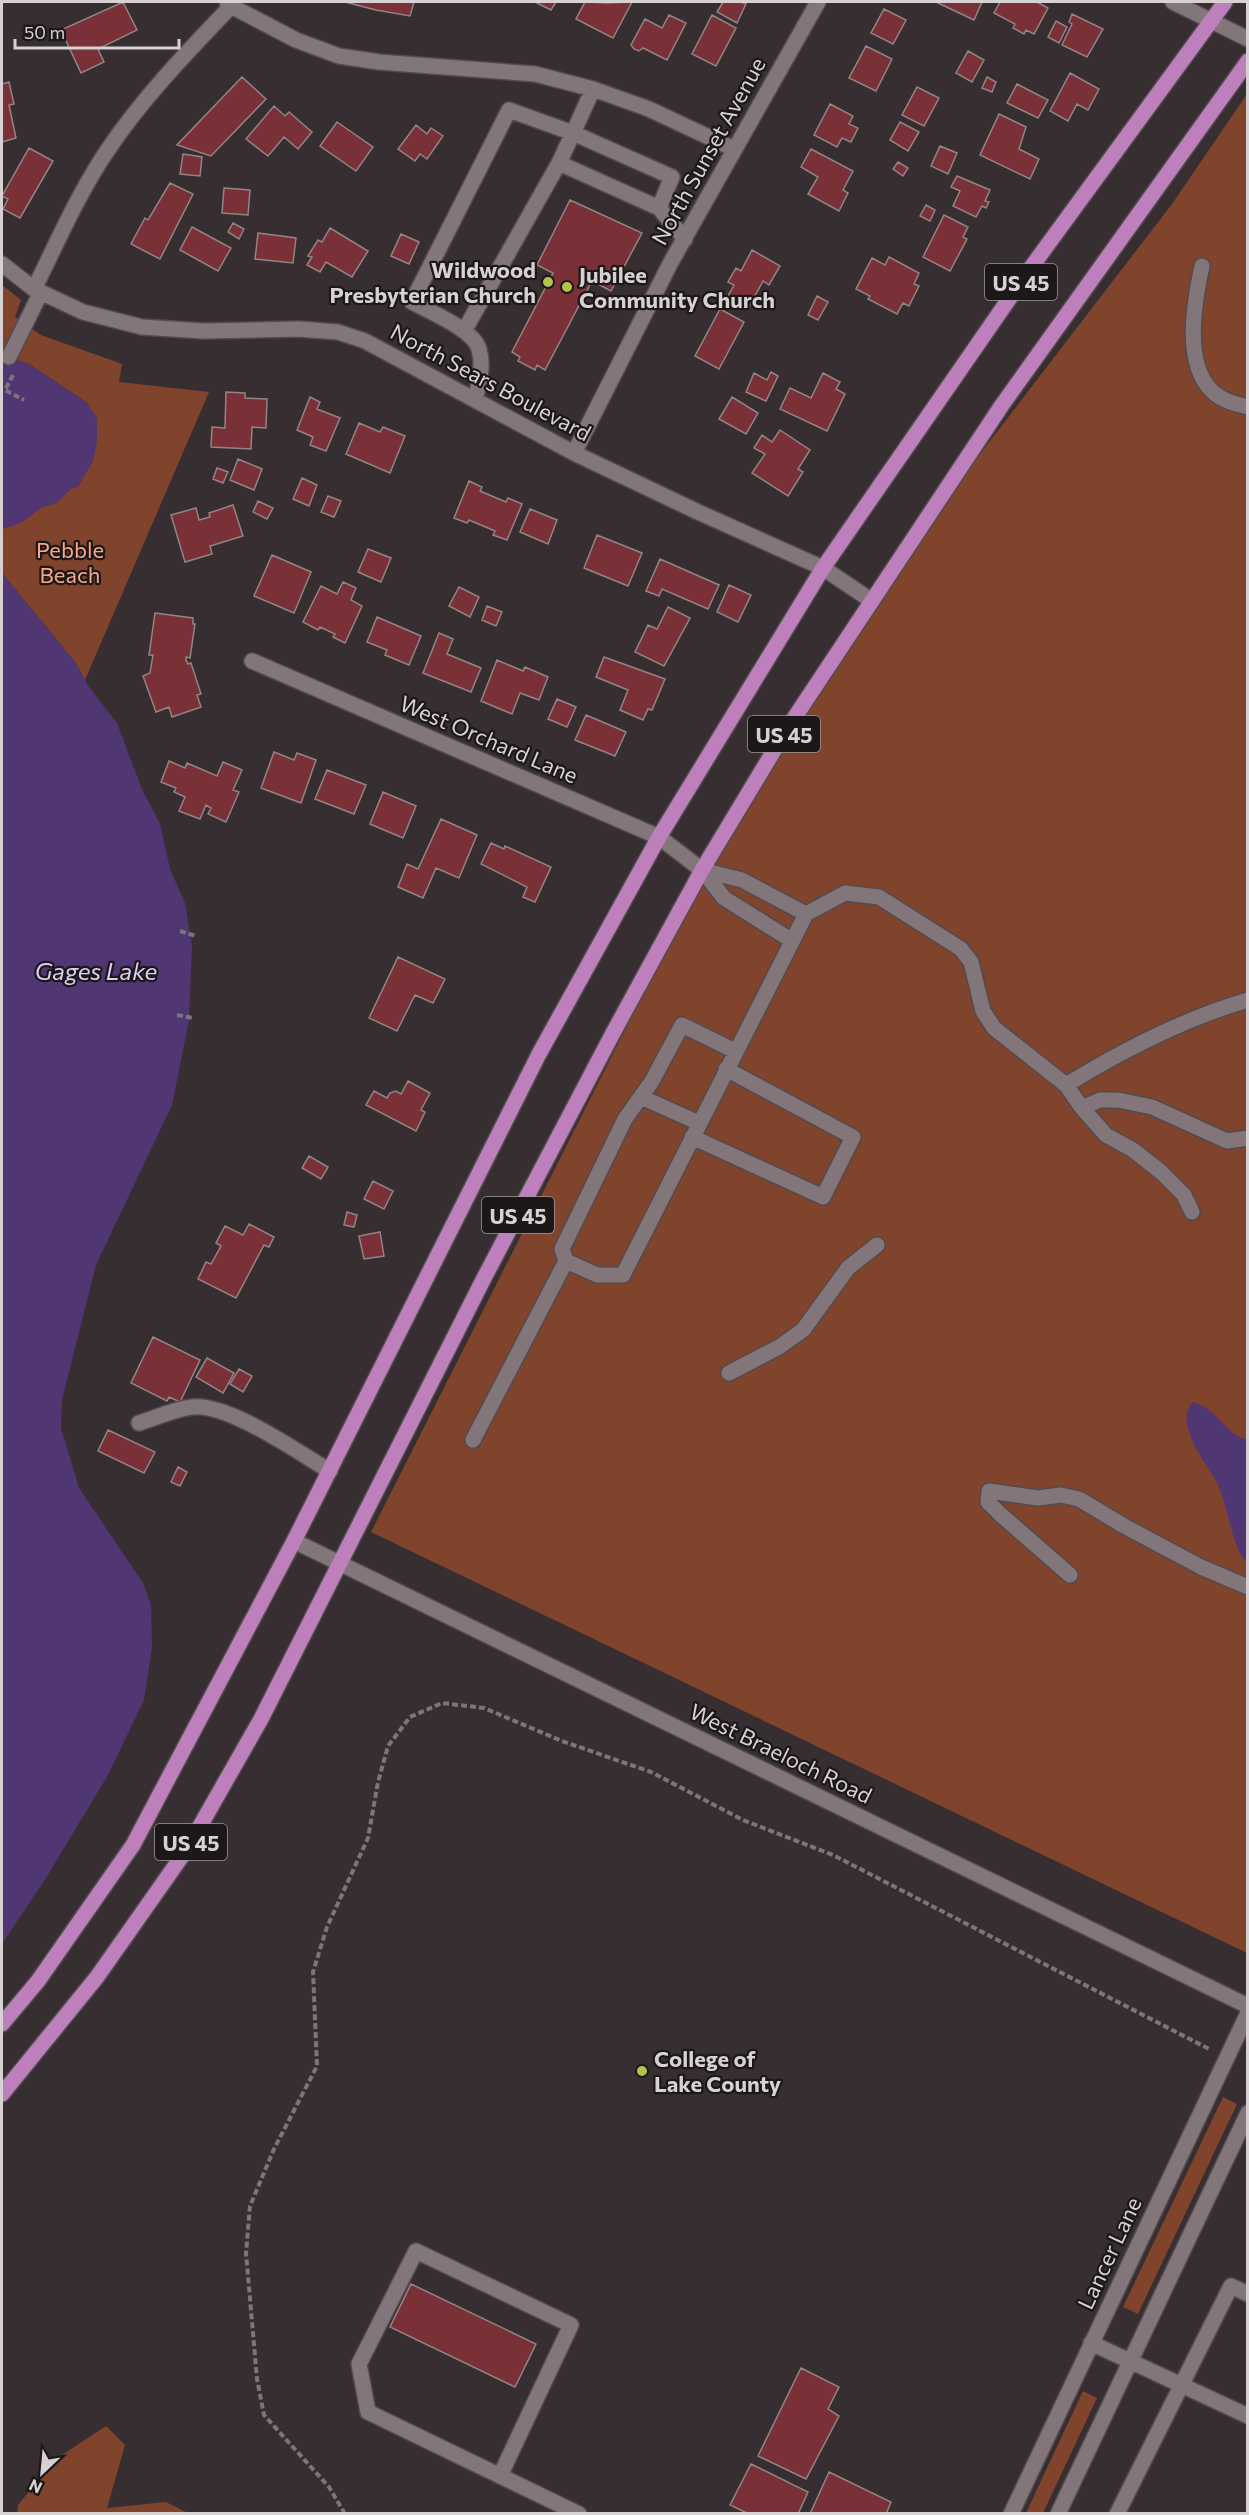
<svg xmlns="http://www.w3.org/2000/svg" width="1249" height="2515" font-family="Commissioner,sans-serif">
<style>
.green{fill:#80442c}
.water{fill:#513674}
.building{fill:#7a3037;stroke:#928585;stroke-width:1.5}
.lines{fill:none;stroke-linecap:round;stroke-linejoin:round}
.minor-casing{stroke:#534a4e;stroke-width:18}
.major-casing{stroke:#534a4e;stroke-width:18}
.path{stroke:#7d7578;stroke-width:4;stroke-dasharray:6 3;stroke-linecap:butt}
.minor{stroke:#82767b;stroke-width:15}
.major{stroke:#be80bc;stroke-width:15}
.poi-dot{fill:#b2c34c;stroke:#1c1719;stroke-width:2}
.labels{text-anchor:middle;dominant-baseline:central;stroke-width:4.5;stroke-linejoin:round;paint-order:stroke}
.shield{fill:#1c1719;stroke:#9f999b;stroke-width:1.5}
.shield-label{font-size:21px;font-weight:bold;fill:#d7d1d3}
.street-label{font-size:22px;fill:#d7d1d3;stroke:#1c1719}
.poi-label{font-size:22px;font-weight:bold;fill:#d7d1d3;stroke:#1c1719;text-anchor:start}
.park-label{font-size:22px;fill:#f9a787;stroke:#1c1719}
.water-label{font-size:24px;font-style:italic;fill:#dbcdf3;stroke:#1c1719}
</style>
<rect width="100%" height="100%" fill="#372e32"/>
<!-- green -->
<path class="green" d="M1247 94V1953L371 1532 716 850 890 571 1172 204Z
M2 285 21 300 15 317 41 335 122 364 119 382 209 392 85 680 75 662 2 573V529L21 522 42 507 58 502 69 490 78 486 93 461 87 403 29 364 2 355Z
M1223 2097 1237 2104 1138 2314 1123 2307Z
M1083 2391 1097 2398 1043 2513H1026Z
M106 2426 125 2445 107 2508 166 2502 188 2513H17L18 2505 56 2459Z"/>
<!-- water -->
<path class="water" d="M2 355 29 364 87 403 97 418V443L93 461 78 486 69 490 58 502 42 507 21 523 2 529Z
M2 573 75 662 89 687 117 723 142 789 160 824 170 869 185 903 192 946 189 1020 172 1105 96 1265 62 1400 61 1428 79 1488 143 1583 151 1605 152 1648 144 1700 108 1775 46 1878 2 1944Z
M1192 1402C1218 1407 1225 1436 1247 1439V1563C1231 1547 1228 1503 1216 1481 1206 1463 1193 1449 1188 1428 1185 1417 1186 1411 1192 1402Z"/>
<!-- building -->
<path class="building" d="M123 2 137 30 98 49 104 62 81 73 61 30Z
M345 2H414L410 16 376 10Z
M535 2H556L551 10Z
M585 2 607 3 632 2 613 38 576 19Z
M723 2H741L746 4 737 23 717 12Z
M936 2H982L974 20Z
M1000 2H1037L1048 8 1034 34 1026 30 1024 34 1013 28 1015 24 994 13Z
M884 9 906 20 893 44 871 33Z
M1072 14 1103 29 1087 57 1062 45 1072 24 1069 22Z
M669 15 686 23 667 60 643 48 639 51 634 49 631 45 645 19 662 28Z
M712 15 736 28 716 66 692 54Z
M1056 21 1067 27 1059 43 1048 37Z
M866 46 892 59 876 91 849 78Z
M968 51 984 60 972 82 956 73Z
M1070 73 1099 89 1088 110 1077 104 1068 121 1050 111Z
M242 77 266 99 211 156 177 145Z
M987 77 996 82 992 92 982 88Z
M9 82 14 104 9 105 16 138 2 142V84Z
M1017 84 1048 100 1038 118 1007 103Z
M917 87 939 98 924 126 902 115Z
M830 104 853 116 849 124 858 128 851 142 842 138 837 147 814 135Z
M274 106 285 116 289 112 312 132 298 149 284 137 268 156 246 139Z
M999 114 1026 127 1019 149 1039 159 1030 179 980 155Z
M337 122 373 147 356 171 320 146Z
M900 122 919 132 908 151 890 140Z
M416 125 427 134 431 128 443 136 427 159 420 154 415 161 398 149Z
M940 146 957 153 948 174 931 166Z
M29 148 53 161 20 218 3 209 8 199 2 196Z
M811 149 853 171 843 190 848 193 839 211 808 194 818 177 801 167Z
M183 154 202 157 200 176 180 174Z
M898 162 908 168 903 176 893 169Z
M957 176 990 190 985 201 989 202 986 208 982 206 976 217 953 206 960 191 951 187Z
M170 183 193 194 160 259 131 244 145 218 148 220Z
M224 188 250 190 248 215 222 213Z
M570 200 642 233 611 291 592 281 545 370 537 365 535 370 518 361 520 357 512 352 553 273 537 265Z
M926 205 935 210 930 221 920 216Z
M944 215 968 227 963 237 967 239 950 271 923 257Z
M233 223 244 229 239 239 228 232Z
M192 227 231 248 218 271 180 250Z
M330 228 368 251 352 277 326 262 320 272 307 265 312 257 308 256 318 240 322 242Z
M258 233 296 238 293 263 255 259Z
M401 234 419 242 409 264 391 256Z
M752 250 780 266 769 285 763 281 749 307 728 296 734 285 728 282 736 268 741 271Z
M889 257 919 273 914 284 919 286 909 306 903 303 897 314 868 299 870 296 856 289 872 258 885 265Z
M817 296 828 302 818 320 808 315Z
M720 309 744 322 719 369 695 356Z
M771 372 778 376 766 401 746 392 754 373 767 380Z
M823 373 840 382 836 389 845 394 827 431 780 409 790 388 811 398Z
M226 392 245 393V398L267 399 266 428 252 427 251 449 211 447 212 427 225 428Z
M310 397 320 402 317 409 340 418 326 451 310 445 313 437 297 430Z
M732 397 758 413 746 434 719 419Z
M359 423 380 432 383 427 405 436 390 473 346 454Z
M780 430 810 450 798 469 803 472 788 496 752 473 765 454 754 448 762 435 772 442Z
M238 459 262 469 254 490 230 480Z
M217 468 228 472 223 483 213 479Z
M302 478 317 485 309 506 293 499Z
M469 481 482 487 480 491 506 502 508 498 522 504 507 540 493 535 495 531 469 520 467 523 454 518Z
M328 496 341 501 334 517 321 512Z
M258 501 273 508 267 519 253 512Z
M233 505 243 536 210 546 212 554 185 562 171 515 196 508 199 520 210 517 209 513Z
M530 509 557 520 548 544 520 532Z
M597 535 642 553 628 586 584 568Z
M368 549 391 558 381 582 358 572Z
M272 555 311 572 294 613 254 596Z
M660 559 719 585 708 609 662 589 659 596 646 591Z
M343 582 356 588 351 600 362 606 345 643 333 637 335 634 320 627 318 630 303 622 321 586 337 594Z
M729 585 751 595 738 622 717 612Z
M459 587 479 597 470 617 449 606Z
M487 606 502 612 496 626 482 620Z
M668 607 690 618 664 666 635 652 648 625 657 629Z
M155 613 193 618V624H195L190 658 186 657V660L188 664 191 663 201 694 197 695 201 707 172 717 169 707 156 712 143 676 150 673 153 655H149Z
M377 617 421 636 409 665 385 655 387 650 367 642Z
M439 633 453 639 447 654 481 668 471 692 423 673Z
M604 657 665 679 652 710 648 709 643 720 620 710 628 690 596 677Z
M497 660 523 671 525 667 548 677 539 700 520 693 512 714 481 701Z
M557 699 576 707 567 727 548 719Z
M586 715 626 732 615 756 575 740Z
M274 752 294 760 297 753 316 760 301 803 261 788Z
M169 761 185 768 187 763 217 776 223 762 242 770 233 790 239 792 226 822 208 814 211 808 206 805 200 819 179 811 185 797 174 792 176 788 161 782Z
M327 770 366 785 354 814 315 799Z
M383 792 416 806 403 838 370 824Z
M441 819 477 835 459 878 436 868 423 898 398 887 407 864 418 869Z
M491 843 504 849 505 846 551 867 535 902 523 897 527 887 481 864Z
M398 957 445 979 433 1003 415 995 397 1031 369 1018Z
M408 1081 430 1093 421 1110 425 1112 416 1131 366 1105 374 1091 387 1098 390 1093 396 1091 401 1094Z
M309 1156 328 1167 321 1179 302 1168Z
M373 1181 393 1191 384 1209 364 1199Z
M347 1212 357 1215 354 1227 344 1225Z
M249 1224 274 1237 269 1247 264 1245 236 1298 198 1279 206 1262 211 1264 221 1246 216 1243 225 1226 243 1235Z
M380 1232 384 1256 364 1259 359 1236Z
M153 1337 200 1360 180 1402 169 1397 167 1401 131 1383Z
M207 1358 234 1373 223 1393 196 1377Z
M239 1369 252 1376 243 1392 230 1384Z
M108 1430 155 1452 144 1473 98 1451Z
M178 1467 187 1472 180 1486 171 1482Z
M411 2284 536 2344 515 2387 390 2327Z
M801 2368 839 2387 828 2409 839 2416 806 2479 758 2456Z
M751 2464 808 2492 798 2514H749L730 2505Z
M829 2472 891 2502 886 2514H810Z"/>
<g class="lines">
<defs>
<path id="minor" d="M227 2 231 6 296 40 339 56 379 62 535 74 593 89 649 109 734 149
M1173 2 1248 39
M593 89 573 133 672 177 659 208 685 239
M559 163 659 208
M2 264 34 289 83 312 142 327 203 331 299 329 338 332 365 341 574 453 698 512 823 568 872 601
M1202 266C1194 303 1183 364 1213 392 1223 401 1235 404 1248 407
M34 289C57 243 78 194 107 151 143 97 191 48 235 2
M464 331 559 163 573 133 509 110 412 302C430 312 473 329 479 349 484 366 479 384 475 400
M9 357 41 292
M574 453 671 262 818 2
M252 661 659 837 702 870 724 898 791 940
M702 870 742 880 806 914
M1066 1085C1123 1050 1183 1019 1248 1000
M641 1097 699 1123
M1082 1108 1100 1100H1118L1152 1107 1227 1141 1248 1138
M692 1137 823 1197 853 1137 726 1069
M566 1261 562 1249 625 1119 652 1081 682 1025 735 1051
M729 1373 779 1347 803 1330 848 1268 877 1245
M139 1423C156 1418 174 1409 192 1407 227 1402 299 1453 330 1471
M473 1440 566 1261 597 1275H623L806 914 845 893 879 897 961 949 971 962 983 1011 994 1028 1066 1085 1082 1108 1106 1135 1133 1150 1161 1172 1184 1195 1192 1212
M294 1541 1248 2006
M1070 1575 1000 1514 988 1502 989 1491 1038 1498 1061 1495 1079 1499 1124 1526 1201 1567 1248 1587
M1091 2343 1248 2416
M500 2476 571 2325 416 2251 359 2364 368 2412 579 2514
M1011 2514 1248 2013
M1058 2514 1248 2113
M1117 2514 1231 2286 1248 2294"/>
<path id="major" d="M2 2024 38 1981 133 1845 294 1541 539 1054 659 837 823 568 1027 273 1225 2
M2 2094 97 1977 187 1849 261 1719 483 1280 613 1033 702 870 787 729 1002 405 1248 61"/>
</defs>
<!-- minor casing -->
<use href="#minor" class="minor-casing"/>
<!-- major casing -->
<use href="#major" class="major-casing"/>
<!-- path -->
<path class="path" d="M13 375 5 390 24 400
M180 931 196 936
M177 1015 193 1018
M345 2514 329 2487 264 2415 257 2379 246 2253 250 2206 274 2149 317 2066 313 1972 327 1927 368 1838 378 1782 388 1746 410 1717 442 1703 484 1708 562 1741 651 1772 743 1820 833 1855 1211 2050"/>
<!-- minor -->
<use href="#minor" class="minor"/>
<!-- major -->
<use href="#major" class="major"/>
</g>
<!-- markers -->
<g class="poi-dot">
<circle cx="548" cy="282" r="6"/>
<circle cx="567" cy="287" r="6"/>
<circle cx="642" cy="2071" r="6"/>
</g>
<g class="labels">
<!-- shield labels -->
<g class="shield">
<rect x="985" y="264" width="72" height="36" rx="4.5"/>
<rect x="748" y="716" width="72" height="36" rx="4.5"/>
<rect x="482" y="1197" width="72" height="36" rx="4.5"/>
<rect x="155" y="1824" width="72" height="36" rx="4.5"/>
</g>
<g class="shield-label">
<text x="1021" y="282">US 45</text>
<text x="784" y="734">US 45</text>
<text x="518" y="1215">US 45</text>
<text x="191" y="1842">US 45</text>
</g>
<!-- street labels -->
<g class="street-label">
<text transform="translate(708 151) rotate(-61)">North Sunset Avenue</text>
<text transform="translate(491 382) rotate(28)">North Sears Boulevard</text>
<text transform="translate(489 739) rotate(23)">West Orchard Lane</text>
<text transform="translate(781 1753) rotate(26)">West Braeloch Road</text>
<text transform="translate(1109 2253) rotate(-65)">Lancer Lane</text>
</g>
<!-- poi labels -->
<g class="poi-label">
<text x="536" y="269" text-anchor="end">Wildwood<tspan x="536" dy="25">Presbyterian Church</tspan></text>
<text x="579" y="274">Jubilee<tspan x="579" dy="25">Community Church</tspan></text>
<text x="654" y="2058">College of<tspan x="654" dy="25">Lake County</tspan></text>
</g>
<!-- park labels -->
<g class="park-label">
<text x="70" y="549">Pebble<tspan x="70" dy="25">Beach</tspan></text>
</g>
<!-- water labels -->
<g class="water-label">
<text x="96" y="970">Gages Lake</text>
</g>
</g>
<!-- border -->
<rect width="1249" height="2515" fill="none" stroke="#d7d1d3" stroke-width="6"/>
<!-- north arrow -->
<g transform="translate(42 2473) rotate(206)" stroke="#1c1719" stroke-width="4.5" paint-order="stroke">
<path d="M0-4.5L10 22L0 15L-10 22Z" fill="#d7d1d3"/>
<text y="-9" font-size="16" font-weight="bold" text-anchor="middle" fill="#d7d1d3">N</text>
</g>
<!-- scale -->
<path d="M15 39v9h164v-9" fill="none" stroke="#d7d1d3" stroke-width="3"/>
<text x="24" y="39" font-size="18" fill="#d7d1d3" stroke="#1c1719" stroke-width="4.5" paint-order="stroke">50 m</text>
</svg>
